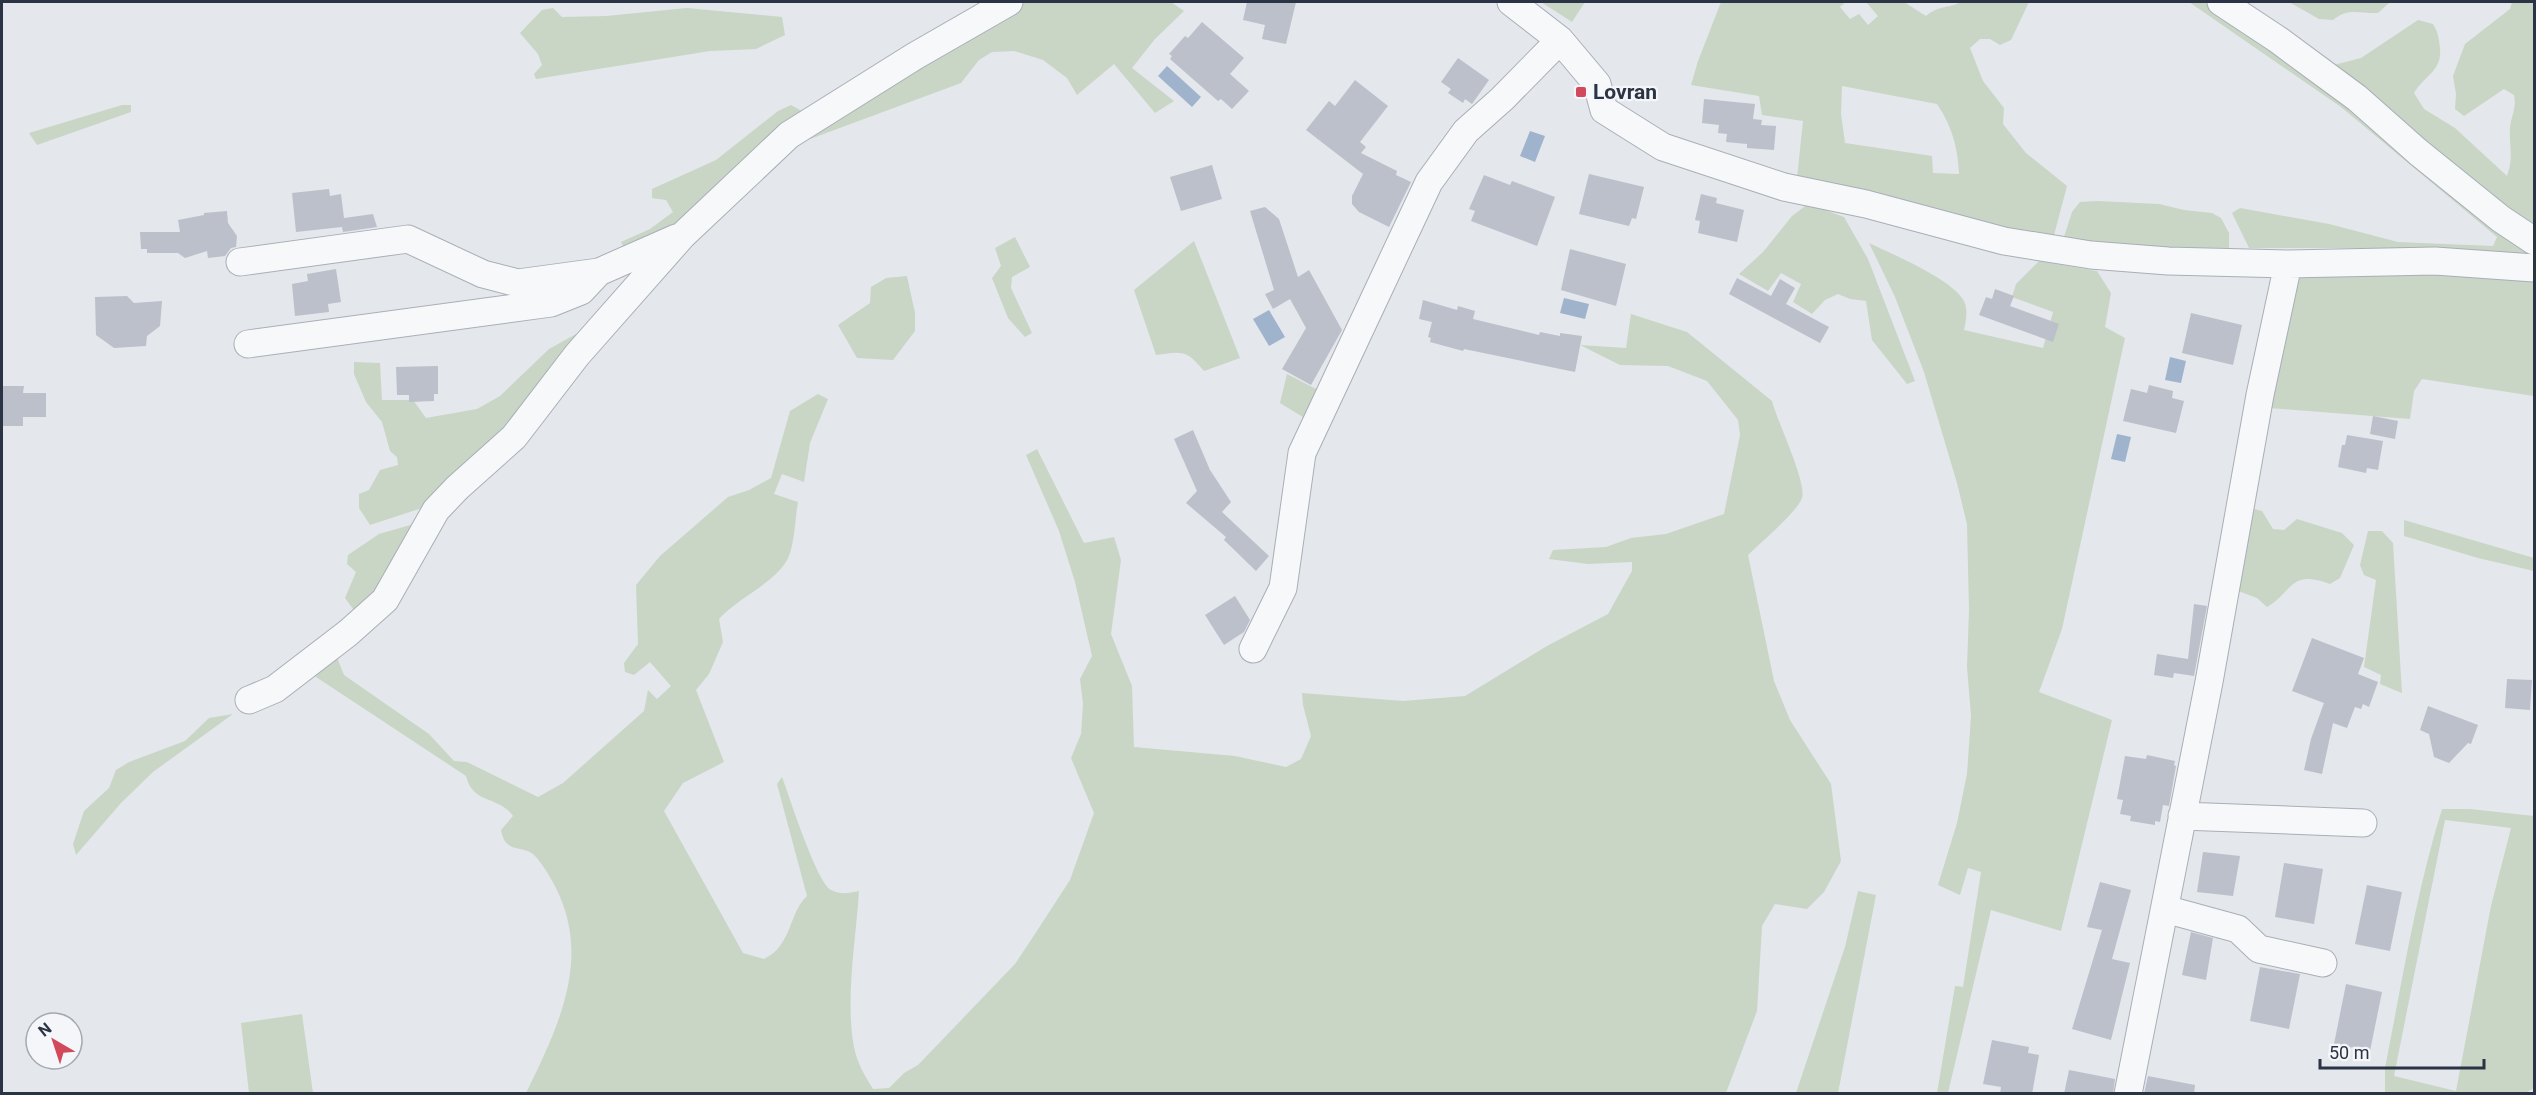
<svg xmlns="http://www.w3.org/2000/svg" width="2536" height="1095" font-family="Roboto,sans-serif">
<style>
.green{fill:#c9d6c5;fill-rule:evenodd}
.water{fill:#9fb4cc}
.building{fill:#bbc0ca}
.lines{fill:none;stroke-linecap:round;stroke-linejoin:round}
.minor-casing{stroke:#a9aeb7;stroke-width:29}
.minor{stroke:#f7f8fa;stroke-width:27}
.poi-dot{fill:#d1495b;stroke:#f4f6f9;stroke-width:2}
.labels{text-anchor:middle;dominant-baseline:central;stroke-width:4.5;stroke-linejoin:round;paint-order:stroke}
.poi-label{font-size:21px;font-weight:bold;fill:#2b3445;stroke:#f4f6f9;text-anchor:start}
</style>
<rect width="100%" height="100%" fill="#e4e7ec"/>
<!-- green -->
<path class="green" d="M1026 2H1171L1184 11 1155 39 1132 68 1174 101 1155 113 1114 64 1077 95 1067 78 1043 60 1014 51 992 52 979 60 961 83 802 142 997 15Z
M1541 2H1585L1572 22Z
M1721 2H1846L1840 7 1850 19 1859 14 1868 25 1878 16 1866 2H1904L1926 16C1939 5 1947 9 1961 2H2029L2011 40 2000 45 1990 39H1980L1970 48 1983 81 2004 108 2003 124 2026 153 2067 186 2053 239 1797 178 1803 121 1762 115 1759 96 1691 85 1698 61ZM1842 86 1937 104C1952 126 1958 148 1959 174L1933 173 1932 156 1845 143 1841 114Z
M2189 2H2212L2531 249 2532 255 2398 248H2249L2232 213 2240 208 2329 224 2398 242 2493 246 2497 237 2341 107Z
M2289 2H2390L2378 13C2360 14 2349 7 2333 20L2319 19Z
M2512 2H2534V233L2330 66 2361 58 2418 20 2433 24C2438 32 2439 39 2440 48 2442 71 2426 74 2414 93L2424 109 2455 128 2507 176C2514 157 2509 148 2510 128 2511 117 2517 107 2514 95L2504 89 2464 116 2455 109 2456 94 2453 76 2465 44 2510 9Z
M553 8 562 17 606 16 687 8 782 17 785 35 756 49 710 51 536 79 534 74 542 65 538 54 520 33 542 10Z
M122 105H131V112L37 145 29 133Z
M791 105 802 111 692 212 664 233 625 250 621 242 650 229 673 212 666 200 652 198V189L716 160 778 111Z
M2097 201 2159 204 2184 210 2212 213 2221 218 2229 233V248L2124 247 2063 240 2072 212 2080 202Z
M1808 204 1844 217 1868 259 1915 381 1907 384 1872 340 1866 301 1850 299 1838 294 1825 300 1812 314 1793 302 1801 284 1781 273 1768 291 1739 274 1763 252 1792 216Z
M1015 237 1030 267 1012 277 1011 288 1032 333 1025 337 1008 318 992 278 1001 266 995 248Z
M1194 241 1240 358 1204 371C1187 350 1182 351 1156 355L1134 290Z
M1869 243C1894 255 1947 277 1962 298 1969 307 1966 320 1964 330L2043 348 2053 312 2012 297 2016 284 2039 261 2097 271 2111 293 2105 327 2125 338 2062 629 2039 692 2112 720 2061 931 1991 910 1948 1093H1937L1955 986 1963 987 1981 872 1968 868 1960 895 1938 885 1957 823 1967 774 1971 716 1967 667 1969 610 1967 524 1957 483 1924 372 1895 297Z
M2409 273 2534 277V396L2422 379 2414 391 2410 419 2269 408 2298 279 2308 274Z
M907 276 915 313V331L893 360 857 358 838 325 870 303 871 287 886 278Z
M1631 314 1687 332 1772 401C1777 421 1807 482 1802 498 1797 512 1760 543 1748 555L1774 681 1790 720 1831 784 1841 861 1824 892 1807 909 1775 904 1762 926 1757 1011 1726 1093H526C566 1012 599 939 537 858 525 842 506 857 501 830L513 816C498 795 473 805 466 776L307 671 338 647V660L344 675 429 734 454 761 467 762 538 797 563 783 644 711 648 690 657 699 671 686 650 662 634 675 625 672 624 663 638 644 636 585 660 556 728 497 749 490 771 478 790 411 818 394 828 399 810 443 804 482 782 474 774 494 798 502C795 519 795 537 790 553 782 580 738 597 719 619L723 642 709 674 696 690 724 762 683 783 664 811 743 953 764 959C792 946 789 912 807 896L777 784 782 777C790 798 816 881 831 890 841 895 849 893 859 891 856 940 845 999 854 1047 857 1063 865 1076 873 1089L889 1088 904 1073 918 1065 1015 964 1031 940 1070 880 1094 813 1071 758 1081 734 1083 704 1080 679 1092 656 1075 582 1059 531 1026 455 1037 449 1084 543 1114 537 1121 560 1111 634 1132 686 1134 747 1235 756 1286 767 1301 759 1311 736 1303 705 1302 693 1403 701 1465 696 1547 646 1608 614 1632 571V562L1588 564 1549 559 1553 550 1606 547 1631 538 1666 534 1724 514 1740 435 1738 420 1707 381 1668 366 1620 365 1580 345 1626 348Z
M576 334 577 338 516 423 428 506 370 525 359 508V494L369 490 380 470 398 465 397 457 390 451 382 422 366 402 354 374V362L380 363 382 400H413L426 418 477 409 500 396 549 349Z
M1287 374 1320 391 1306 419 1280 403Z
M2247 507 2262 511 2273 529 2284 530 2297 519 2342 533 2354 545 2340 578 2330 584C2289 569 2294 591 2267 607L2257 598 2233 589Z
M2404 520 2534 558V571L2478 558 2404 536Z
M421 522 399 566 356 613 345 598 356 572 347 564 348 555 379 534Z
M2368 531H2382L2393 543 2402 693 2380 684 2381 675 2364 667 2376 580 2364 575 2360 565Z
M233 714 153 772 121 803 76 855 73 844 84 811 109 788 116 770 129 762 185 741 209 718Z
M2442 809H2470L2534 816V1088L2526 1093 2385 1094V1068C2402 982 2416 893 2442 809ZM2445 820 2511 828 2491 906 2456 1091 2394 1076Z
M1858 891 1876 895 1838 1093H1796L1845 947Z
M302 1014 313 1093H249L241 1023Z"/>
<!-- water -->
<path class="water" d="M1167 66 1201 97 1192 107 1158 76Z
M1530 131 1545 136 1535 162 1520 156Z
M1564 298 1589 304 1585 319 1560 313Z
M1269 310 1285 337 1269 346 1253 319Z
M2170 357 2186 361 2181 383 2165 380Z
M2117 434 2131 437 2125 462 2111 459Z"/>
<!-- building -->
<path class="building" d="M1247 2H1296L1286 44 1262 39 1265 25 1243 20Z
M1202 22 1244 58 1230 74 1249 91 1232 109 1221 99 1218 101 1170 59 1172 56 1169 54 1185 36 1188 38Z
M1458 58 1489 80 1472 104 1465 99 1463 103 1448 93 1451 89 1441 82Z
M1355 80 1388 106 1360 142 1366 147 1361 153 1397 171 1396 175 1411 182 1389 227 1359 212 1352 204V196L1363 174 1306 130 1329 101 1335 106Z
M1704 99 1755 104 1753 119 1762 120 1761 125 1776 126 1774 150 1747 148V144L1726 142 1727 134 1718 133 1719 125 1702 123Z
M1212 165 1222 199 1181 211 1170 177Z
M1589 174 1644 187 1636 219 1632 218 1629 226 1579 214Z
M1484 175 1510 185 1512 181 1555 197 1537 246 1471 221 1475 211 1469 209Z
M329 189 330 196 341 194 344 218 373 214 377 227 343 232 342 227 296 232 292 193Z
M1701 194 1717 198 1716 203 1744 210 1737 242 1698 233 1700 221 1695 220Z
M1265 207 1279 219 1298 277 1309 270 1342 330 1311 385 1282 369 1306 328 1290 299 1273 309 1265 294 1274 290 1250 211Z
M227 211 228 223 237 236 236 247 231 248 225 256 208 258 207 251 185 258 178 253H147V249H141L140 232H180L178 220 204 215V213Z
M1570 249 1626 264 1616 306 1561 290Z
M336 269 341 302 328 304 329 312 295 316 292 284 308 281 307 274Z
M1737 278 1771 296 1780 279 1795 288 1786 304 1829 327 1820 343 1729 294Z
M1995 289 2014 296 2010 306 2059 324 2053 342 1979 315 1986 297 1992 299Z
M127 296 134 303 162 301 160 326 147 336 146 346 114 348 96 335 95 297Z
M1423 300 1457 310 1458 306 1475 311 1473 319 1539 335 1540 332 1560 336V333L1582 336 1575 372 1464 349 1463 351 1430 342 1431 338 1428 337 1432 322 1419 319Z
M2191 313 2242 325 2233 365 2182 353Z
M438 366V394H434V401L409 402V395H397L396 367Z
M2149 385 2173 391 2172 398 2184 401 2176 433 2123 421 2131 389 2147 393Z
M2 386H24L23 393H46V417H23V426H2Z
M2373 416 2398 421 2395 439 2370 434Z
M1193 430 1210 470 1231 502 1222 512 1269 556 1256 571 1224 540 1226 537 1186 503 1197 491 1174 439Z
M2347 435 2383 441 2378 470 2367 468 2366 473 2338 467 2342 445H2345Z
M1235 596 1250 620 1244 632 1224 645 1205 615Z
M2194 604 2207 606 2194 676 2174 673 2173 678 2154 675 2157 654 2188 659Z
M2312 638 2364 658 2358 674 2378 682 2369 707 2363 704 2361 709 2355 707 2347 728 2333 723 2322 774 2304 770 2311 739 2324 703 2292 691Z
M2507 679 2532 680 2530 710 2505 708Z
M2428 706 2478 725 2471 744 2468 743 2449 763 2434 757 2429 734 2420 730Z
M2147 755 2175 761 2174 765 2176 766 2169 806 2163 805 2160 822 2155 821V825L2130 821 2131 816 2120 814 2123 800 2117 799 2125 756 2146 759Z
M2203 852 2240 856 2233 896 2197 892Z
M2284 863 2323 869 2314 924 2275 917Z
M2100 882 2131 890 2112 959 2130 963 2111 1040 2072 1029 2102 930 2087 927Z
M2367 885 2402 892 2390 951 2355 944Z
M2191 932 2213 938 2206 980 2182 975Z
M2260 967 2300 974 2289 1029 2250 1021Z
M2346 984 2382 992 2370 1051 2334 1044Z
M1992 1040 2029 1047 2028 1053 2039 1055 2032 1094H2000L2001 1087 1983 1084Z
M2069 1070 2115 1079 2113 1094H2064Z
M2148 1076 2195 1085 2194 1094H2144Z"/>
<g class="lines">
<defs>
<path id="minor" d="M1511 2 1560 40 1597 84 1604 110 1663 147 1784 187 1866 204 2004 241 2091 255 2168 261 2288 264 2435 261 2534 268
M2221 2 2277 39 2357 98 2418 152 2501 219 2534 241
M240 262 408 239 483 274 518 283 599 272 676 238
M248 344 551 303 581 291 596 275
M1253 649 1283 588 1302 453 1429 182 1466 131 1502 99 1560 40
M249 700 275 689 348 633 385 600 436 510 457 488 514 437 577 355 682 236 789 135 915 56 1009 2
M2182 816 2363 823
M2165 909 2238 929 2259 949 2323 963
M2128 1094 2209 682 2260 395 2288 264"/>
</defs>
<!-- minor casing -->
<use href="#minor" class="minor-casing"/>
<!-- minor -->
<use href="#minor" class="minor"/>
</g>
<!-- markers -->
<rect class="poi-dot" x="1575" y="86" width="12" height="12" rx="3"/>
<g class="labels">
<!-- poi labels -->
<g class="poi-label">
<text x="1593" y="92">Lovran</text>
</g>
</g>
<!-- border -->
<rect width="2536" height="1095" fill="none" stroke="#2b3445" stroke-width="6"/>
<!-- north arrow -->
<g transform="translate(54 1041) rotate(321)"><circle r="28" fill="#f4f6f9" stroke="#a4a8b1" stroke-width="1.5"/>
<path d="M0-4.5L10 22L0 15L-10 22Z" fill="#d1495b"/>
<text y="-9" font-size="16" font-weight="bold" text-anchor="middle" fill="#2b3445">N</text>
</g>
<!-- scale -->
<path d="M2320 1059v9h164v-9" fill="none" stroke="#2b3445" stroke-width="3"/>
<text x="2329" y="1059" font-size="18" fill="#2b3445" stroke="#f4f6f9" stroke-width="4.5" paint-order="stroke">50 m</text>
</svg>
